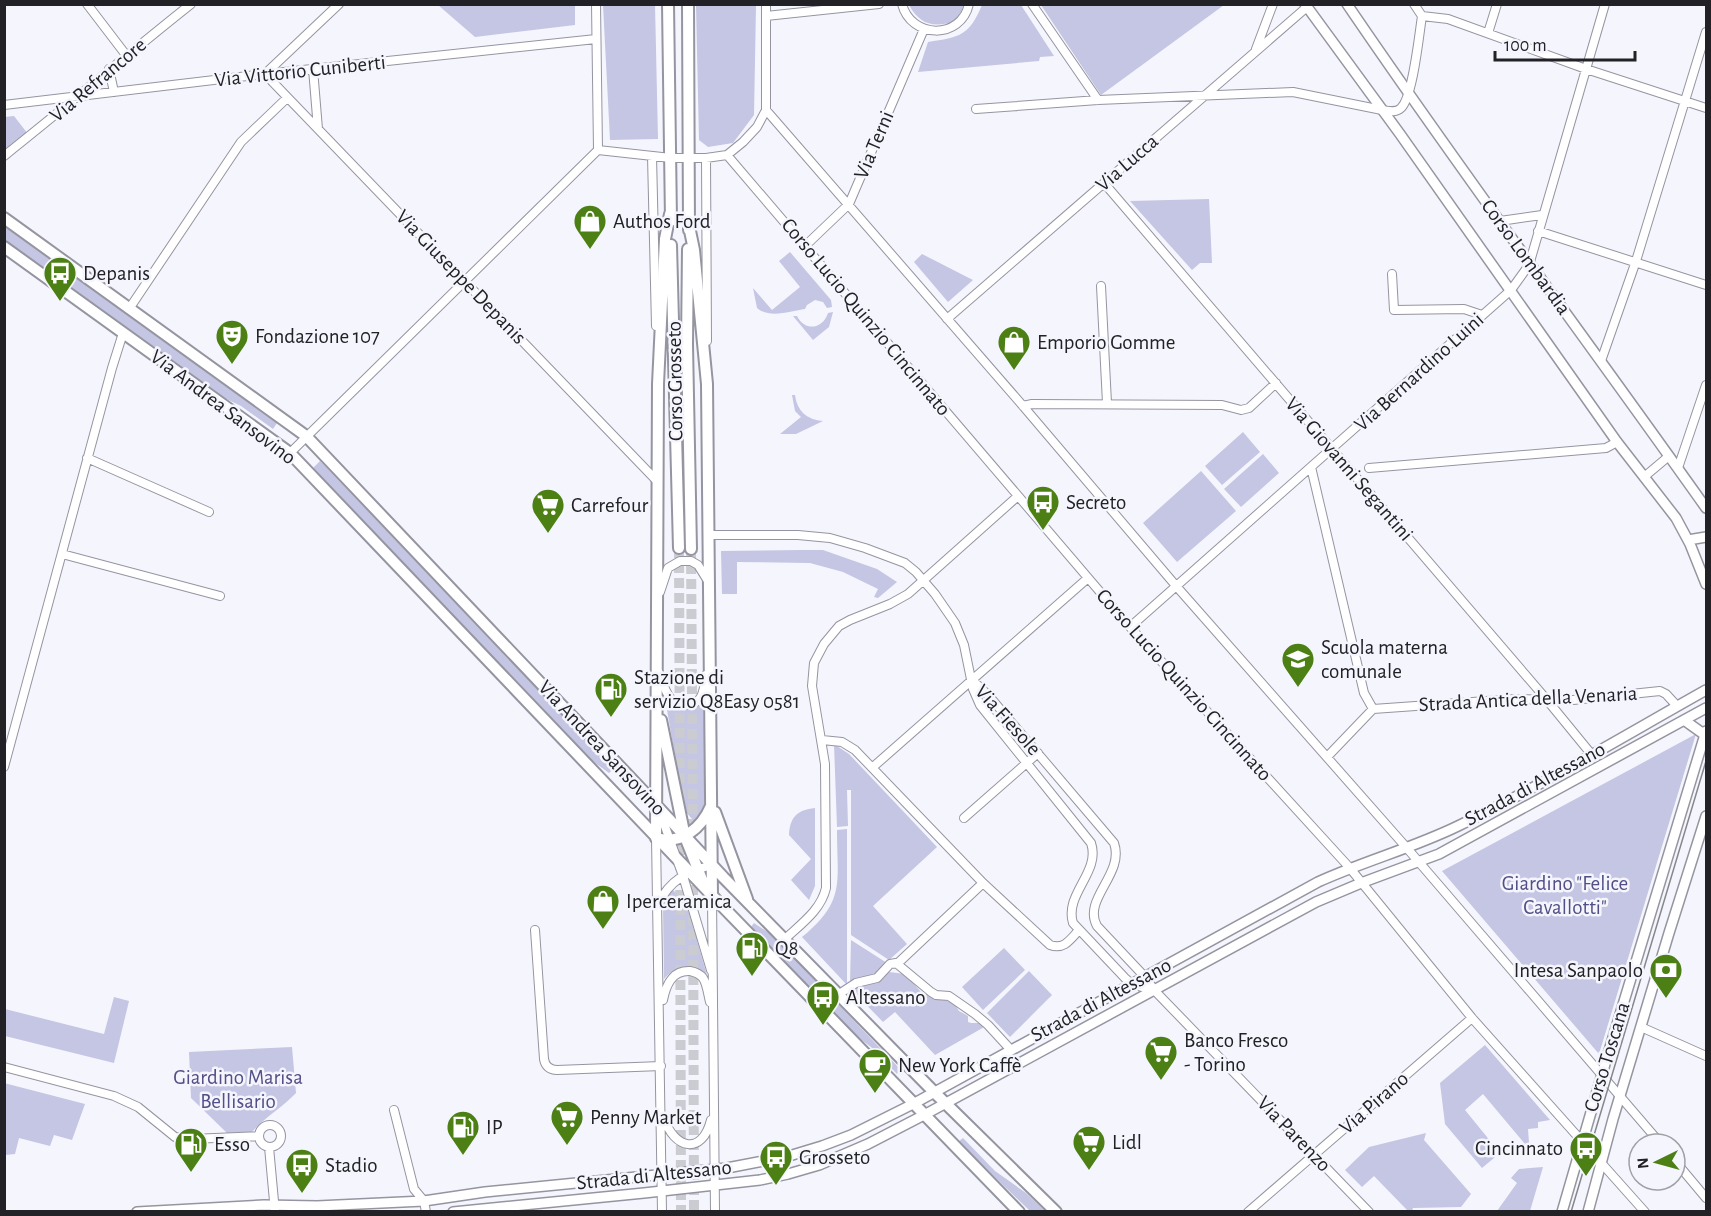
<svg xmlns="http://www.w3.org/2000/svg" width="1711" height="1216" font-family="'Alegreya Sans',sans-serif">
<style>
.green{fill:#c5c5e4}
.lines{fill:none;stroke-linecap:round;stroke-linejoin:round}
.secondary-tunnel{stroke:#cbcbd2;stroke-width:10;stroke-dasharray:10 5;stroke-linecap:butt}
.minor-casing{stroke:#9595a1;stroke-width:10}
.tertiary-casing{stroke:#9595a1;stroke-width:12}
.secondary-casing{stroke:#9595a1;stroke-width:14}
.minor{stroke:#fff;stroke-width:8}
.tertiary{stroke:#fff;stroke-width:9}
.secondary{stroke:#fff;stroke-width:10}
.tram{stroke:#86868c;stroke-width:1.5}
.labels{text-anchor:middle;dominant-baseline:central;stroke-width:5;stroke-linejoin:round;paint-order:stroke}
.street-label{font-size:21px;fill:#212126;stroke:#f5f5fd}
.poi-label{font-size:21px;fill:#212126;stroke:#f5f5fd;text-anchor:start}
.park-label{font-size:21px;fill:#524f87;stroke:#f5f5fd}
</style>
<rect width="100%" height="100%" fill="#f5f5fd"/>
<!-- green -->
<path class="green" d="M438 5H575V25L475 37Z
M603 5H655L658 139 610 140Z
M696 5H756L754 115 733 143 708 147 699 140Z
M909 5H964L957 20C935 29 920 25 909 5Z
M982 5H1021L1054 56 1040 57 1039 61 918 72 928 42C960 37 969 36 982 5Z
M1041 5H1224L1101 95Z
M14 116 28 134 5 152V117Z
M1209 199 1212 263H1200L1192 270 1130 201Z
M5 226 277 423 273 429 241 406 216 394 5 241Z
M790 252 831 300 832 307 827 308 823 302 815 300 807 305 805 309C791 311 769 319 757 308L753 288 772 310 800 287 779 261Z
M922 254 967 277 973 280 948 302 914 262Z
M833 312 829 327 813 340 793 316H797C805 332 823 329 828 313Z
M792 395H795C797 411 807 420 823 421L796 434H780L801 417 795 411Z
M1243 432 1260 452 1222 485 1205 466Z
M1263 454 1279 473 1241 507 1224 489Z
M320 461 614 768 609 773 587 757 312 469Z
M1201 471 1236 511 1177 562 1143 523Z
M802 550H823L877 569 897 582 878 598 874 597 878 589 843 572 810 563 737 562V594H722L721 551Z
M666 704C679 713 690 711 703 704L708 800C704 809 702 815 693 820L684 810Z
M1696 734 1599 1054 1442 871Z
M834 744 849 754 937 847 873 906 907 944 889 960 851 935V790H847L848 826 837 827Z
M815 808V886L809 900 791 880 811 859 789 835C790 817 797 810 815 808Z
M847 829V985L802 937C846 901 837 882 837 830Z
M673 890 686 903 707 975C691 965 677 964 664 979L663 907 667 895Z
M754 923 772 935 901 1070 897 1074 871 1047 852 1033 751 927Z
M851 940 887 963 874 977H864L850 983Z
M1004 948 1025 970 983 1010 962 987Z
M1029 971 1052 995 1010 1037 987 1013Z
M889 972 905 974 921 992 954 1003 959 1011 968 1016V1022L971 1023H983L986 1026 935 1055 895 1012 883 1022 852 990 865 982 878 981Z
M114 997 129 1001 114 1063 5 1036V1009L104 1034Z
M1485 1045 1550 1120 1538 1122V1128L1528 1129 1529 1143 1525 1144 1483 1094 1465 1110 1500 1153 1482 1168 1445 1124 1440 1083Z
M292 1047 296 1093C282 1108 265 1117 252 1132L227 1133 191 1098 189 1052Z
M4 1083 85 1104 72 1140 54 1135 50 1146 19 1138 15 1154 5 1155Z
M1426 1133 1424 1140 1471 1194 1461 1207 1413 1208 1412 1211H1408L1374 1176 1362 1187 1345 1170 1369 1147Z
M963 1138 995 1171 1026 1193 1045 1211H1030L958 1142Z
M1543 1167 1530 1211H1497L1517 1183 1511 1178 1519 1169Z"/>
<g class="lines">
<!-- secondary-tunnel -->
<path class="secondary-tunnel" d="M679 548 680 797
M691 549 693 836
M680 830 681 1212
M693 870 694 1212"/>
<defs>
<path id="minor" d="M87 4 126 55
M339 4 265 74 656 480
M596 4 598 150
M902 4C911 39 961 40 969 4
M1032 4 1098 100
M766 16 879 4
M1422 16 1448 19 1586 69 1706 108
M1488 33 1497 4
M1256 49 1273 4
M109 69 114 92
M313 69 318 129
M4 105 265 74 596 39
M976 109 1098 100 1293 92 1382 110C1389 111 1396 113 1401 108 1413 97 1419 35 1422 16L1414 4
M766 110 1023 406 1177 587 1406 847 1661 1144
M598 150 671 158H706L727 155 743 142 757 127 766 110V4
M727 155 1130 627 1349 867 1472 1018 1645 1212
M4 156C67 106 128 54 191 4
M652 156 656 326
M706 158 707 341
M1104 183 1547 700 1592 755
M1500 221 1542 215
M1538 231 1706 285
M805 246 849 204 924 29
M1392 274 1394 310 1464 309 1482 315
M1101 286 1107 403
M129 309 241 142 287 98
M947 319 1307 7
M1601 361 1636 261 1706 32
M1023 406 1032 404 1222 405 1241 410 1249 408 1276 383
M290 453 598 150
M87 458 209 512
M1311 467 1364 693 1373 709 1515 699 1573 700 1660 691 1666 694 1677 706
M1369 468 1606 448 1617 442
M1678 468 1706 385
M1644 477 1669 456
M709 535H798L830 538 865 548 905 563 916 572 935 594 955 623 964 645 973 689 980 705 1091 843C1101 872 1064 894 1073 923L1125 978 1132 984 1155 991
M62 554 220 596
M660 592 668 568 680 561H691L698 565 708 581
M1130 627 1511 290 1529 265 1605 4
M659 673C662 681 665 692 671 699 674 703 678 704 684 705 703 706 704 690 706 675
M971 679 989 696 1114 843C1125 874 1082 899 1097 926L1145 977 1155 991 1369 1212
M822 740 842 742 855 750 983 883 1050 945C1064 950 1070 940 1079 930
M1327 757 1373 709
M4 767 112 368 123 333
M873 767 1088 578
M659 810 683 876 711 970
M964 818 1038 753
M656 838 662 1212
M712 896 715 1212
M658 904C670 880 686 872 712 865
M535 930 544 1059C545 1066 550 1070 557 1070L661 1066
M785 939C801 924 821 910 826 888L825 764 812 686 814 663 824 644 839 626 850 620 890 604 908 594 1018 496
M897 964 983 883
M839 994 856 983 877 978 890 964 896 963 931 992 936 995 949 996 975 1014 988 1025 1011 1050
M663 1000C666 985 672 970 690 971 695 972 700 974 703 978 707 984 708 994 710 1002
M1641 1027 1706 1056
M4 1067 114 1096 138 1107 175 1137 191 1139 259 1136
M394 1110 414 1189 424 1201 426 1212
M664 1118C674 1149 702 1156 711 1120
M259 1136a11 11 0 1 1 22 0a11 11 0 1 1-22 0Z
M269 1147 275 1212
M1675 1161 1706 1198
M1248 1212 1472 1018"/>
<path id="tertiary" d="M1305 4 1400 134 1617 442 1676 518 1690 544 1706 584
M1347 4C1463 175 1587 340 1706 508
M1688 540 1706 537
M1684 720 1705 735
M137 1212 264 1205 317 1206 424 1201 485 1192 727 1168 789 1156 822 1146 851 1135 913 1104 1318 882C1364 861 1413 848 1458 826 1543 785 1624 736 1706 690
M453 1212 644 1193 760 1180 788 1174 819 1165 868 1144 924 1115 1316 902 1361 883 1439 854 1706 708
M1562 1212 1605 1064 1706 731
M1588 1212 1613 1119 1669 933 1706 816"/>
<path id="secondary" d="M668 4 671 221
M688 4 689 230
M4 218 306 436 642 790 724 878 934 1092 1056 1212
M689 226 694 250 707 384 712 896
M671 245 679 548
M4 247 290 453 725 909 1019 1212
M688 249 687 345 691 549
M661 720 685 837 703 882
M715 812 747 899
M656 838 658 384 665 239 670 214
M656 838C681 845 701 829 711 806"/>
</defs>
<!-- minor casing -->
<use href="#minor" class="minor-casing"/>
<!-- tertiary casing -->
<use href="#tertiary" class="tertiary-casing"/>
<!-- secondary casing -->
<use href="#secondary" class="secondary-casing"/>
<!-- minor -->
<use href="#minor" class="minor"/>
<!-- tertiary -->
<use href="#tertiary" class="tertiary"/>
<!-- secondary -->
<use href="#secondary" class="secondary"/>
<!-- tram -->
<path class="tram" d="M1571 1212 1706 761"/>
</g>
<!-- icons -->
<defs>
<symbol id="shop-pin" viewBox="-11 -11 22 30"><path d="M0 17L-7.5 6A9.5 9.5 0 1 1 7.5 6Z" fill="#4c8014" stroke="#f5f5fd"/><path d="M-5-2.5h2.3a2.7 3.5 0 0 1 5.4 0H5L5.5 6h-11ZM-1.5-2.5h3a1.5 2.3 0 0 0-3 0Z" fill="#fff"/></symbol>
<symbol id="bus-pin" viewBox="-11 -11 22 30"><path d="M0 17L-7.5 6A9.5 9.5 0 1 1 7.5 6Z" fill="#4c8014" stroke="#f5f5fd"/><path d="M-5-6H5V4H4V6H2V4H-2V6H-4V4H-5ZM-3.5-4V0h7V-4ZM-3.5 1.2v1.5H-2V1.2ZM2 1.2v1.5H3.5V1.2Z" fill="#fff"/></symbol>
<symbol id="theatre-pin" viewBox="-11 -11 22 30"><path d="M0 17L-7.5 6A9.5 9.5 0 1 1 7.5 6Z" fill="#4c8014" stroke="#f5f5fd"/><path d="M-5-5.5Q0-4 5-5.5V0Q5 5 0 6Q-5 5-5 0ZM-3.3-2.5H-1v1.5H-3.3ZM1-2.5H3.3v1.5H1ZM-2.8 1Q0 5.5 2.8 1Z" fill="#fff"/></symbol>
<symbol id="supermarket-pin" viewBox="-11 -11 22 30"><path d="M0 17L-7.5 6A9.5 9.5 0 1 1 7.5 6Z" fill="#4c8014" stroke="#f5f5fd"/><path d="M-6-5.5h2.5l.6 2H6L4.5 2H-2.5L-4.4-4H-6ZM-1.5 3.2a1.3 1.3 0 1 0 .1 0ZM3 3.2a1.3 1.3 0 1 0 .1 0Z" fill="#fff"/></symbol>
<symbol id="school-pin" viewBox="-11 -11 22 30"><path d="M0 17L-7.5 6A9.5 9.5 0 1 1 7.5 6Z" fill="#4c8014" stroke="#f5f5fd"/><path d="M0-5L7-2L0 1L-7-2ZM-4 1L0 2.5L4 1V4Q0 6-4 4Z" fill="#fff"/></symbol>
<symbol id="fuel-pin" viewBox="-11 -11 22 30"><path d="M0 17L-7.5 6A9.5 9.5 0 1 1 7.5 6Z" fill="#4c8014" stroke="#f5f5fd"/><path d="M-5.5-6h7V0h2V4h1.3V-2.5L3-4.5l.8-.8L6-3V5H2.5V1h-1V6h-7ZM-4.2-4.7v3.2H.2V-4.7Z" fill="#fff"/></symbol>
<symbol id="bank-pin" viewBox="-11 -11 22 30"><path d="M0 17L-7.5 6A9.5 9.5 0 1 1 7.5 6Z" fill="#4c8014" stroke="#f5f5fd"/><path d="M-6-4H6V4H-6ZM0-2.3a2.3 2.3 0 1 0 0 4.6a2.3 2.3 0 1 0 0-4.6Z" fill="#fff"/></symbol>
<symbol id="cafe-pin" viewBox="-11 -11 22 30"><path d="M0 17L-7.5 6A9.5 9.5 0 1 1 7.5 6Z" fill="#4c8014" stroke="#f5f5fd"/><path d="M-5.5-4.5H6V0H3Q3 3.5 0 3.5H-2.5Q-5.5 3.5-5.5 0ZM3-3.2v2h1.7v-2ZM-6 4.5H4V6H-6Z" fill="#fff"/></symbol>
</defs>
<g fill-rule="evenodd">
<use href="#shop-pin" x="571" y="202" width="38" height="52"/>
<use href="#bus-pin" x="41" y="254" width="38" height="52"/>
<use href="#theatre-pin" x="213" y="317" width="38" height="52"/>
<use href="#shop-pin" x="995" y="323" width="38" height="52"/>
<use href="#bus-pin" x="1024" y="483" width="38" height="52"/>
<use href="#supermarket-pin" x="529" y="486" width="38" height="52"/>
<use href="#school-pin" x="1279" y="640" width="38" height="52"/>
<use href="#fuel-pin" x="592" y="670" width="38" height="52"/>
<use href="#shop-pin" x="584" y="882" width="38" height="52"/>
<use href="#fuel-pin" x="733" y="929" width="38" height="52"/>
<use href="#bank-pin" x="1647" y="951" width="38" height="52"/>
<use href="#bus-pin" x="804" y="978" width="38" height="52"/>
<use href="#supermarket-pin" x="1142" y="1033" width="38" height="52"/>
<use href="#cafe-pin" x="856" y="1046" width="38" height="52"/>
<use href="#supermarket-pin" x="548" y="1098" width="38" height="52"/>
<use href="#fuel-pin" x="444" y="1108" width="38" height="52"/>
<use href="#supermarket-pin" x="1070" y="1123" width="38" height="52"/>
<use href="#fuel-pin" x="172" y="1125" width="38" height="52"/>
<use href="#bus-pin" x="1567" y="1129" width="38" height="52"/>
<use href="#bus-pin" x="757" y="1138" width="38" height="52"/>
<use href="#bus-pin" x="283" y="1146" width="38" height="52"/>
</g>
<g class="labels">
<!-- street labels -->
<g class="street-label">
<text transform="translate(300 71) rotate(-6)">Via Vittorio Cuniberti</text>
<text transform="translate(98 80) rotate(-40)">Via Refrancore</text>
<text transform="translate(874 145) rotate(-67)">Via Terni</text>
<text transform="translate(1127 163) rotate(-41)">Via Lucca</text>
<text transform="translate(1526 257) rotate(54)">Corso Lombardia</text>
<text transform="translate(461 277) rotate(46)">Via Giuseppe Depanis</text>
<text transform="translate(866 317) rotate(50)">Corso Lucio Quinzio Cincinnato</text>
<text transform="translate(1419 372) rotate(-42)">Via Bernardino Luini</text>
<text transform="translate(675 381) rotate(-91)">Corso Grosseto</text>
<text transform="translate(223 407) rotate(37)">Via Andrea Sansovino</text>
<text transform="translate(1349 469) rotate(49)">Via Giovanni Segantini</text>
<text transform="translate(1184 685) rotate(48)">Corso Lucio Quinzio Cincinnato</text>
<text transform="translate(1528 699) rotate(-3)">Strada Antica della Venaria</text>
<text transform="translate(1008 720) rotate(48)">Via Fiesole</text>
<text transform="translate(602 748) rotate(47)">Via Andrea Sansovino</text>
<text transform="translate(1535 784) rotate(-28)">Strada di Altessano</text>
<text transform="translate(1101 1000) rotate(-28)">Strada di Altessano</text>
<text transform="translate(1607 1057) rotate(-73)">Corso Toscana</text>
<text transform="translate(1374 1103) rotate(-41)">Via Pirano</text>
<text transform="translate(1294 1134) rotate(46)">Via Parenzo</text>
<text transform="translate(654 1175) rotate(-6)">Strada di Altessano</text>
</g>
<!-- poi labels -->
<g class="poi-label">
<text x="613" y="221">Authos Ford</text>
<text x="83" y="273">Depanis</text>
<text x="255" y="336">Fondazione 107</text>
<text x="1037" y="342">Emporio Gomme</text>
<text x="1066" y="502">Secreto</text>
<text x="571" y="505">Carrefour</text>
<text x="1321" y="647">Scuola materna<tspan x="1321" dy="24">comunale</tspan></text>
<text x="634" y="677">Stazione di<tspan x="634" dy="24">servizio Q8Easy 0581</tspan></text>
<text x="626" y="901">Iperceramica</text>
<text x="775" y="948">Q8</text>
<text x="1643" y="970" text-anchor="end">Intesa Sanpaolo</text>
<text x="846" y="997">Altessano</text>
<text x="1184" y="1040">Banco Fresco<tspan x="1184" dy="24">- Torino</tspan></text>
<text x="898" y="1065">New York Caffè</text>
<text x="590" y="1117">Penny Market</text>
<text x="486" y="1127">IP</text>
<text x="1112" y="1142">Lidl</text>
<text x="214" y="1144">Esso</text>
<text x="1563" y="1148" text-anchor="end">Cincinnato</text>
<text x="799" y="1157">Grosseto</text>
<text x="325" y="1165">Stadio</text>
</g>
<!-- park labels -->
<g class="park-label">
<text x="1565" y="883">Giardino "Felice<tspan x="1565" dy="24">Cavallotti"</tspan></text>
<text x="238" y="1077">Giardino Marisa<tspan x="238" dy="24">Bellisario</tspan></text>
</g>
</g>
<!-- border -->
<rect width="1711" height="1216" fill="none" stroke="#212126" stroke-width="12"/>
<!-- north arrow -->
<g transform="translate(1657 1162) rotate(265)"><circle r="28" fill="#f5f5fd" stroke="#a0a0a7" stroke-width="1.5"/>
<path d="M0-4.5L10 22L0 15L-10 22Z" fill="#4c8014"/>
<text y="-9" font-size="16" font-weight="bold" text-anchor="middle" fill="#212126">N</text>
</g>
<!-- scale -->
<path d="M1495 51v9h140v-9" fill="none" stroke="#212126" stroke-width="3"/>
<text x="1504" y="51" font-size="18" fill="#212126" stroke="#f5f5fd" stroke-width="4.5" paint-order="stroke">100 m</text>
</svg>
